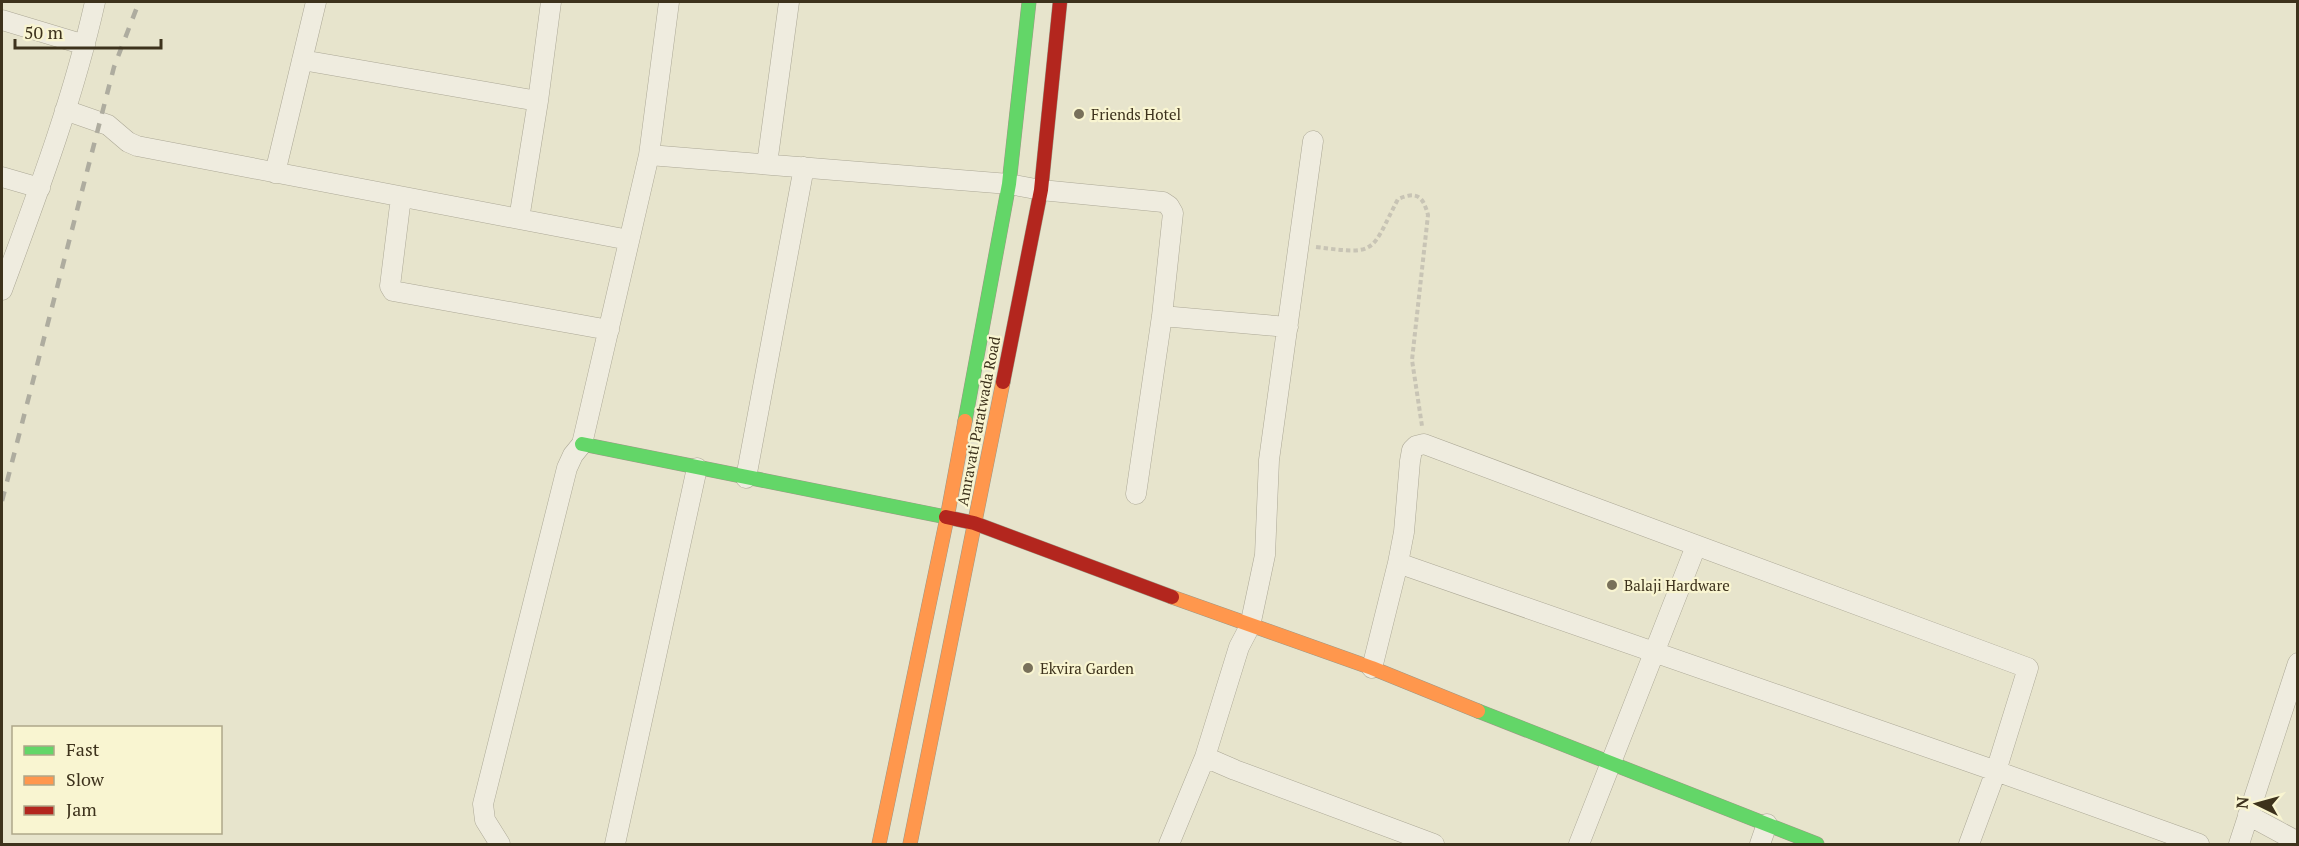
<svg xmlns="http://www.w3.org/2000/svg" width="2299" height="846" font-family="'PT Serif',serif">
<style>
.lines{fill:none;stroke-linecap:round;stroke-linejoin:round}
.street-casing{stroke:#aca896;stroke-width:21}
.fast-casing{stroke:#9c9785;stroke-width:15}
.slow-casing{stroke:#9c9785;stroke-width:15}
.jam-casing{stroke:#9c9785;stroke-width:15}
.path{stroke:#c8c4b5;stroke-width:4;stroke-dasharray:4.5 3;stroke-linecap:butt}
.street{stroke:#efecdf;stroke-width:20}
.fast{stroke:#63d668;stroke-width:14}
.slow{stroke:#ff974d;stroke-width:14}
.jam{stroke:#b3261e;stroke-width:14}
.rail{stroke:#aeac9f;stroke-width:4.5;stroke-dasharray:10 10;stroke-linecap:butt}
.poi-dot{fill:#78705a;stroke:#f9f5d1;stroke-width:2}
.labels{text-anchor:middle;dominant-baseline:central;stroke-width:4.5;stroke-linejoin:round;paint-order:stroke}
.poi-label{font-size:15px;fill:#3d321c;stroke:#f9f5d1;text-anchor:start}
.street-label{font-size:15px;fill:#3d321c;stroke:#f9f5d1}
</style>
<rect width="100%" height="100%" fill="#e7e4cc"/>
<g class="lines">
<defs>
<path id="street" d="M2 20 85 45
M302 60 538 101
M65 110 108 125 128 142 137 146 629 240
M649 155 1009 184 1041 190 1163 202 1169 206 1173 213 1162 316 1136 494
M767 164 789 2
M275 173 316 2
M2 177 40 188
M401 197 390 286 393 291 609 330
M519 219 538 101 551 2
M2 290C37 195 73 100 95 2
M1162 316 1288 327
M746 478 804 167
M1398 563 1996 771 2199 844
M1372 668 1398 563 1404 532 1410 461 1412 450 1416 446 1424 444C1625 520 1828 592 2028 668L1996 771 1969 844
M1205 757 1235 770 1434 844
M2248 815 2298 842
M500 844 485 820 483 804 567 468 573 455 582 444 649 155 669 2
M615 844 697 468
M1169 844 1205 757 1239 647 1250 626 1265 555 1269 460 1313 141
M1579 844 1696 546
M1760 844 1767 824
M2239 844 2298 663"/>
<path id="fast" d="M965 421 1009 184 1029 2
M582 444 946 517
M1478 711 1817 844"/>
<path id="slow" d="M1172 597 1372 668 1478 711
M879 844 947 518 965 421
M910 844 1003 382"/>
<path id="jam" d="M1003 382 1041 190 1060 2
M946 517 974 523 1172 597"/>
</defs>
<!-- street casing -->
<use href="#street" class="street-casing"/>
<!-- fast casing -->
<use href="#fast" class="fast-casing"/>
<!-- slow casing -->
<use href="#slow" class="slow-casing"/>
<!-- jam casing -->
<use href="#jam" class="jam-casing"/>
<!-- path -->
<path class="path" d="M1316 247C1378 255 1370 253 1398 199 1417 191 1423 196 1428 215L1412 360 1422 426"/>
<!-- street -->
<use href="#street" class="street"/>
<!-- fast -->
<use href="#fast" class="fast"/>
<!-- slow -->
<use href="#slow" class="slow"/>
<!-- jam -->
<use href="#jam" class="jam"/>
<!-- rail -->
<path class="rail" d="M2 501 114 67 139 2"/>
</g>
<!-- markers -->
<g class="poi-dot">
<circle cx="1079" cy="114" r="6"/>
<circle cx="1612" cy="585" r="6"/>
<circle cx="1028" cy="668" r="6"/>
</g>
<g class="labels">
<!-- poi labels -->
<g class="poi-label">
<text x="1091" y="114">Friends Hotel</text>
<text x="1624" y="585">Balaji Hardware</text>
<text x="1040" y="668">Ekvira Garden</text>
</g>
<!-- street labels -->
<g class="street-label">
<text transform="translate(978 421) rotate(-79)">Amravati Paratwada Road</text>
</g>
</g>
<!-- border -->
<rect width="2299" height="846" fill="none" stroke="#3d321c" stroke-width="6"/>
<!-- legend -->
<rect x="12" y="726" width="210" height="108" fill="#f9f5d1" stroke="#aea789" stroke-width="1.5"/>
<rect x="24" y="746" width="30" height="9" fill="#63d668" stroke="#aea789" stroke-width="1.5"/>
<text x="66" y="756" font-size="18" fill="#3d321c">Fast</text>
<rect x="24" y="776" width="30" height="9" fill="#ff974d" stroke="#aea789" stroke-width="1.5"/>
<text x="66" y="786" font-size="18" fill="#3d321c">Slow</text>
<rect x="24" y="806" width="30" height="9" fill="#b3261e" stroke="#aea789" stroke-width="1.5"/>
<text x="66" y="816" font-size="18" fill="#3d321c">Jam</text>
<!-- north arrow -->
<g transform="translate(2257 804) rotate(275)" stroke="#f9f5d1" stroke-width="4.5" paint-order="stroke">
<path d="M0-4.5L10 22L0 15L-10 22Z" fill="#3d321c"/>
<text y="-9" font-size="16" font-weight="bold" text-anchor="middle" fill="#3d321c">N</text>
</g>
<!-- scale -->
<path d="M15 39v9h146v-9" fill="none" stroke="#3d321c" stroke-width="3"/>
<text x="24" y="39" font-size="18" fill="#3d321c" stroke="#f9f5d1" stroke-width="4.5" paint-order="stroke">50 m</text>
</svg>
